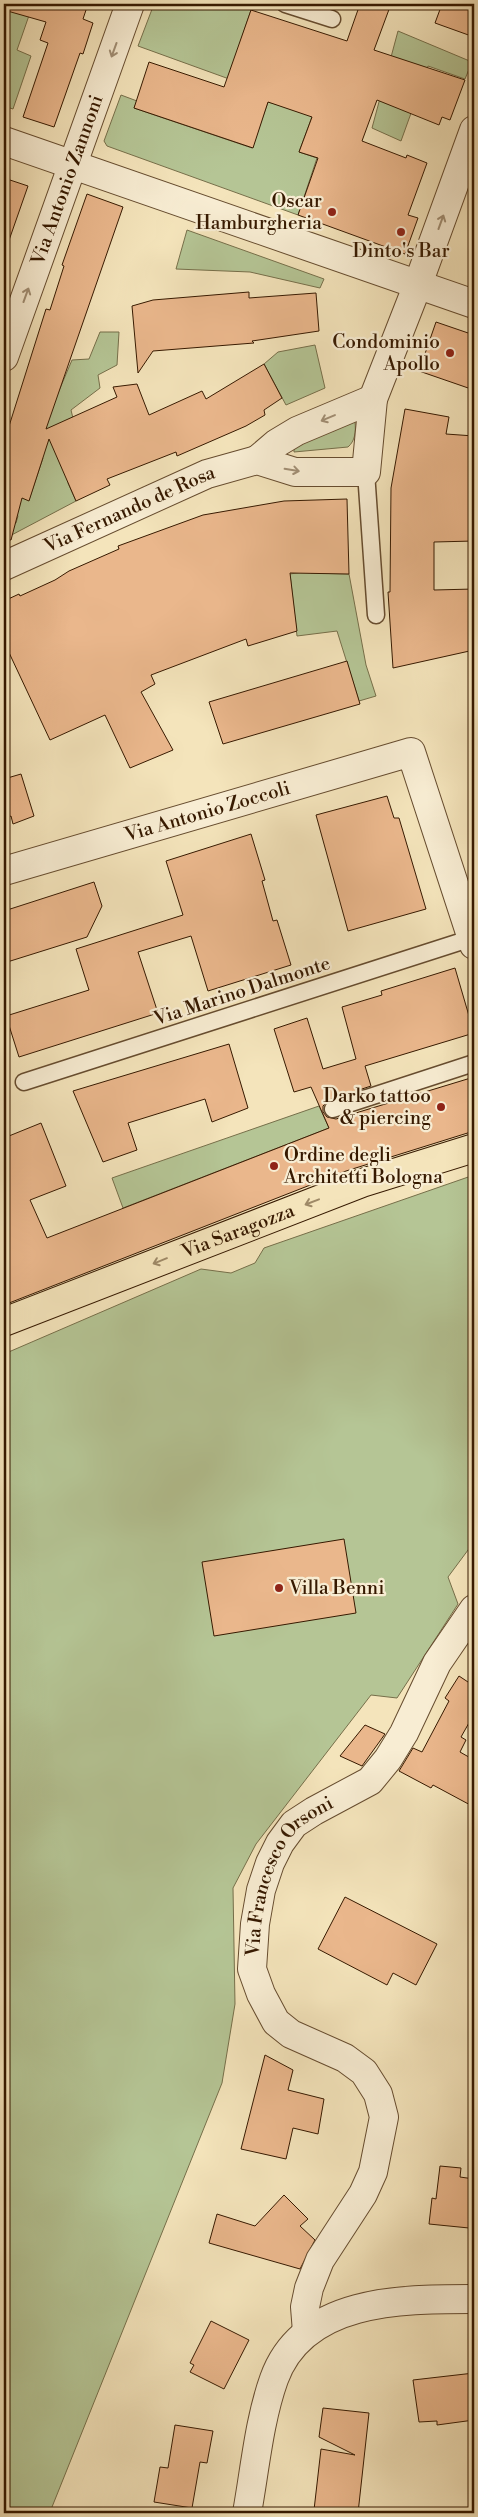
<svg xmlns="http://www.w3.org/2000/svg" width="478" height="2517" font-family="'Libre Bodoni',serif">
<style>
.green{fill:#b5c595;stroke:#766f4a}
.building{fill:#eab78c;stroke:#361900}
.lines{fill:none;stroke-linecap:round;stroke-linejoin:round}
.service-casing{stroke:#664c2f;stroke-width:19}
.minor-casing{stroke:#664c2f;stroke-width:30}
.tertiary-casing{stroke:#664c2f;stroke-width:30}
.primary-casing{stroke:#361900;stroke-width:30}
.service{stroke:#f8edd3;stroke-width:16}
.minor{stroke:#f8edd3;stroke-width:28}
.tertiary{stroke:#f8edd3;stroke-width:28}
.primary{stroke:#f4e4bb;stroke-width:28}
.oneway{stroke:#a18e74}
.oneway2{stroke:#9e8967}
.poi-dot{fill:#8f2418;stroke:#f8edd3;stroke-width:2}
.labels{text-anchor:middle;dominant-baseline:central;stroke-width:4.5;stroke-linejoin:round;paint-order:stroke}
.street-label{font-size:19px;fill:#361900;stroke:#f8edd3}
.poi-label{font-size:19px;fill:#361900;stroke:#f8edd3;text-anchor:end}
</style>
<rect width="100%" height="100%" fill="#f4e4bb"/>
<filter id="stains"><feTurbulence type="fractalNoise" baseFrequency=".004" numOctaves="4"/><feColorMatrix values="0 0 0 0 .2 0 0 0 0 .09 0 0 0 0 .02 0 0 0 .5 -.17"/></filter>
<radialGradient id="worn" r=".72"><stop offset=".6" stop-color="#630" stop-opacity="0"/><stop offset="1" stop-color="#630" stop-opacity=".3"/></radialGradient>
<!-- green -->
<path class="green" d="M4 4H33L17 50 31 56 13 109 4 106Z
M154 4H235L251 10 239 46 243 84 138 46Z
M398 31 472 62 465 79 428 66 401 141 372 128Z
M121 95 137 101 134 108 252 148 268 102 313 114 299 152 317 158 298 215 107 146 104 141Z
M187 230 324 279 320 288 250 272 176 269Z
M100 332H119L117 365 98 375 100 388 71 410 76 431 68 483 76 501 4 539V530L16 523 18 516 14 510 4 507V492L29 500 43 458 7 445 58 393 72 360 89 359Z
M315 345 325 388 286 405 264 364 278 352Z
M350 419 355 422C356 432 355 441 348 447L294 452V446Z
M310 571 311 573 349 574 366 665 376 696 359 701 337 631 297 636 290 574Z
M319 1106 329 1128 123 1208 112 1178Z
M474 1175V1542L448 1577 458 1604 397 1698 371 1695 256 1844 233 1888 235 2004 222 2083 52 2507 51 2513H4V1354L201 1269 231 1273 255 1263 264 1248Z"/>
<!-- building -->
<path class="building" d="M5 4H88L83 19 93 23 83 54 80 53 54 127 23 117 48 43 40 40 46 22 4 10Z
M360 4H391L374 50 465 80 450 120 442 117 439 125 377 100 362 141 406 158 407 155 427 163 408 215 418 218 405 254 298 215 318 158 299 152 312 117 268 102 253 148 134 108 149 62 224 87 251 10 347 41Z
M442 4H474V37L435 23Z
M4 178 28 186 7 246 4 245Z
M87 194 123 207 46 429 117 397 113 387 137 384 149 415 202 391 206 399 264 364 282 398 264 410 265 415 246 426 177 456 176 452 107 479 110 485 76 501 49 439 29 501 22 498 11 540 4 539V442L46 309 50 310 64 266 62 265Z
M249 292V298L316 293 319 331 252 341 254 343 153 351 138 373 132 306 153 300Z
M436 322 474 335V390L419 371Z
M405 409 449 417 446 434 474 436V541L434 542V590L474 589V650L393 668 388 592H390L391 488Z
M347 499 349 574 290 573 297 631 248 646 246 639 151 675 155 684 141 692 173 750 130 768 105 715 50 740 4 642V601L19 594 20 596 55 580 69 571 119 549 118 546 203 515 284 501Z
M347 661 360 704 223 744 209 702Z
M21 774 34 816 13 824 11 816 4 819V779Z
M387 796 394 818H399L426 909 348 931 316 815Z
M251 834 265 880 262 881 273 921 277 920 291 965 208 991 191 936 138 952 158 1013 19 1057 6 1016 89 990 76 949 183 915 166 861Z
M94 882 102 906 87 937 4 963V911Z
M455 968 474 1033 365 1066 371 1086 329 1100 323 1106V1112L327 1117 336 1119 474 1077V1131L346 1171 4 1305V1138L41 1123 66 1186 30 1200 47 1238 329 1128 311 1087 294 1092 274 1029 307 1018 323 1069 356 1059 342 1007 382 995 381 991Z
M229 1044 248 1108 212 1122 205 1099 128 1123 137 1150 103 1162 73 1091Z
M344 1539 356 1613 214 1636 202 1562Z
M459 1676 474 1686V1714L461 1737 466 1740 460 1752 474 1760V1807L433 1785 431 1788 399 1771 413 1748 422 1752 449 1701 445 1698Z
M365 1725 385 1734 362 1766 340 1756Z
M345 1897 437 1944 416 1985 393 1973 387 1985 318 1949Z
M265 2055 293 2070 288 2090 324 2099 318 2134 293 2128 286 2159 241 2149Z
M440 2166 461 2168 460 2177 474 2179V2226H470L469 2228 429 2224 432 2198 436 2199Z
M284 2195 308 2219 300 2226 315 2240 300 2269 209 2243 217 2214 255 2226Z
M211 2321 249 2340 224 2389 190 2372 194 2365 190 2363Z
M474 2373V2420L437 2425V2421L419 2422 413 2380Z
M323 2408 369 2413 358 2513 314 2510 321 2449 355 2455 319 2437Z
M175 2425 213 2431 207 2463 200 2462 192 2508 154 2502 160 2467 168 2468Z"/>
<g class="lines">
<defs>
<path id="service" d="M285 4 332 19
M366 472 376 615
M24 1082 472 938
M333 1109 474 1063"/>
<g id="minor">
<path id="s1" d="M4 357 130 4"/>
<path d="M257 460 277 443 297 431 373 399"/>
<path id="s2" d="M4 566 207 474 257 460 295 472H366L373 399 418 284 474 130"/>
<path id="s3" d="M4 871 411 752 474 945"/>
<path id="s4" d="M307 2332 305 2307 309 2288 320 2260 363 2194 373 2172 384 2117 378 2094 364 2072 345 2058 291 2034 276 2022 261 1994 252 1969 255 1924 261 1890 270 1863 280 1843 294 1824 314 1811 370 1781 388 1759 404 1733 437 1663 474 1609"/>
<path d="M247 2513C255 2469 259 2421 274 2379 303 2298 403 2299 474 2299"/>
</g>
<path id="tertiary" d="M4 141 474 304"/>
<g id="primary">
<path id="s5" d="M4 1322 362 1183 474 1148"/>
</g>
</defs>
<!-- service casing -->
<use href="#service" class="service-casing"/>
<!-- minor casing -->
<use href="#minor" class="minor-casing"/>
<!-- tertiary casing -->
<use href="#tertiary" class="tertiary-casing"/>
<!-- primary casing -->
<use href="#primary" class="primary-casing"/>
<!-- service -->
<use href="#service" class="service"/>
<!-- minor -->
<use href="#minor" class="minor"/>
<!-- tertiary -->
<use href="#tertiary" class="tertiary"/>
<!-- primary -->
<use href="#primary" class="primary"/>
</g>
<!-- one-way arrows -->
<defs><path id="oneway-shaft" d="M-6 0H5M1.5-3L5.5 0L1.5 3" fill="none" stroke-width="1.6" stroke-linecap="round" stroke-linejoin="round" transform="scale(1.25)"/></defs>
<g class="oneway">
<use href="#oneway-shaft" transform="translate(114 50) rotate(110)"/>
<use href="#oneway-shaft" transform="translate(441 222) rotate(-70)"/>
<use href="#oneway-shaft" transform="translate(26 295) rotate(-70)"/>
<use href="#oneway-shaft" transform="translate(328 418) rotate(157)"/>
<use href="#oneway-shaft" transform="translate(292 470) rotate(9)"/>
</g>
<g class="oneway2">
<use href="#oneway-shaft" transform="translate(312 1202) rotate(159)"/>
<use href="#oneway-shaft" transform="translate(160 1261) rotate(158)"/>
</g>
<!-- markers -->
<g class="poi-dot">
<circle cx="332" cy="212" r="5"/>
<circle cx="401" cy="232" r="5"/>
<circle cx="450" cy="353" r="5"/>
<circle cx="441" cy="1107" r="5"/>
<circle cx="274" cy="1166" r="5"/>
<circle cx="279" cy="1588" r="5"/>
</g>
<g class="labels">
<!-- street labels -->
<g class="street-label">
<text stroke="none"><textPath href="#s1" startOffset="188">Via Antonio Zannoni</textPath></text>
<text stroke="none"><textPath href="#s2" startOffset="138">Via Fernando de Rosa</textPath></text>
<text stroke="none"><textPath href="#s3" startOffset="212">Via Antonio Zoccoli</textPath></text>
<text transform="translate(242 991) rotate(-18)">Via Marino Dalmonte</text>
<text stroke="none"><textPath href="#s5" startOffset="251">Via Saragozza</textPath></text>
<text stroke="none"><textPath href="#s4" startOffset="549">Via Francesco Orsoni</textPath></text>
</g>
<!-- poi labels -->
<g class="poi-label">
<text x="322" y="201">Oscar<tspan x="322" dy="22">Hamburgheria</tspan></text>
<text x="401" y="251" text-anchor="middle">Dinto's Bar</text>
<text x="440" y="342">Condominio<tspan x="440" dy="22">Apollo</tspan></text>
<text x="431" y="1096">Darko tattoo<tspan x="431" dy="22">&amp; piercing</tspan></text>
<text x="284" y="1155" text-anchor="start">Ordine degli<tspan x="284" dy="22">Architetti Bologna</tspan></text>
<text x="289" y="1588" text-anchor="start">Villa Benni</text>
</g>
</g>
<!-- margin -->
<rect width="478" height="2517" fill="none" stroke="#f4e4bb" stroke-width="20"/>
<rect x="5" y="5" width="468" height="2507" fill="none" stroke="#361900" stroke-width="2.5"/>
<rect x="10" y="10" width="458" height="2497" fill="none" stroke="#361900"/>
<rect width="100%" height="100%" filter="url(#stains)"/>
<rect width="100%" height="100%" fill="url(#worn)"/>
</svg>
